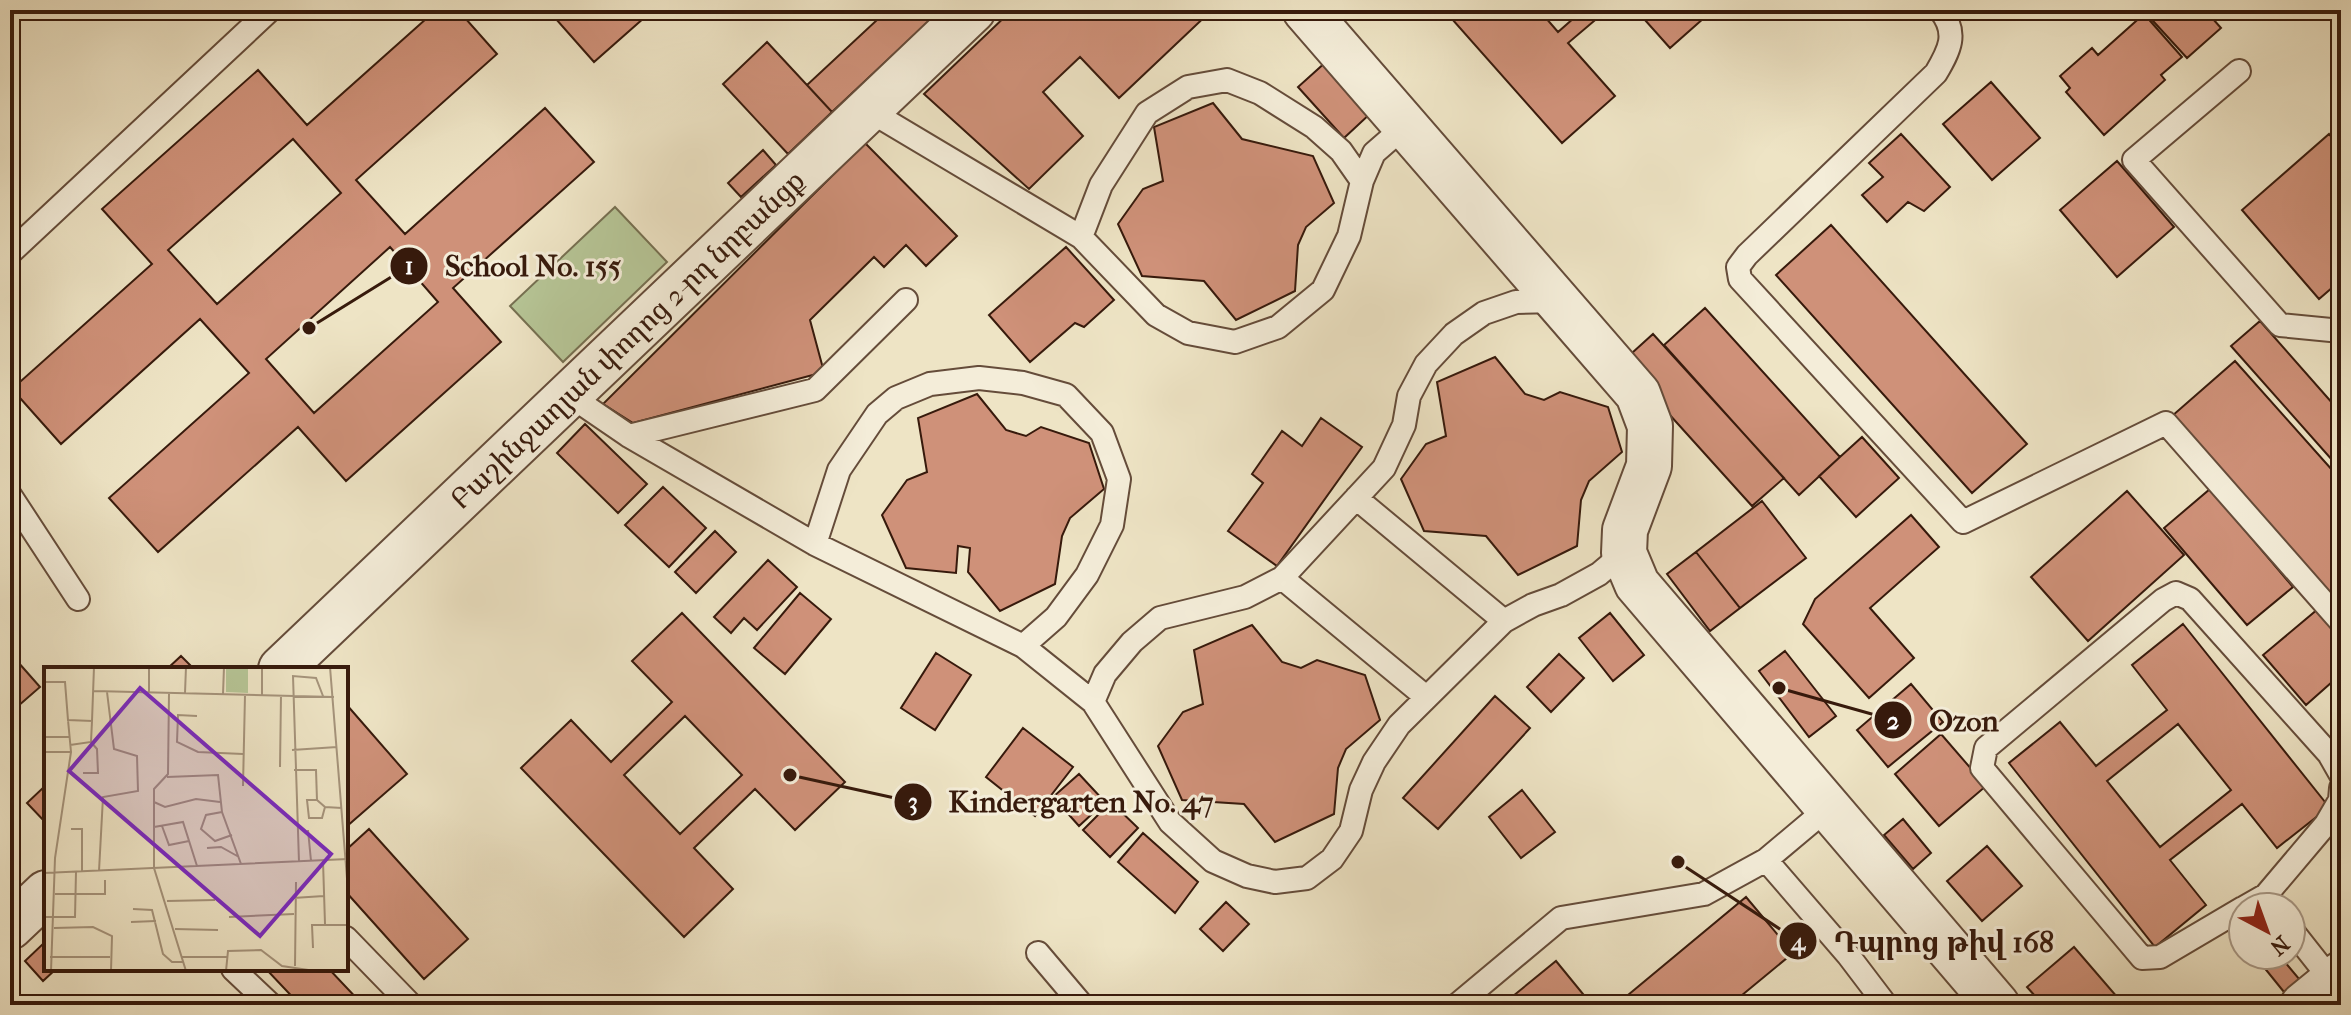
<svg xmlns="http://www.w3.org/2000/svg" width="2351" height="1015" font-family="'IM FELL French Canon','Noto Serif Armenian',serif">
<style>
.green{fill:#b6c596;stroke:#767051;stroke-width:2}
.building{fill:#cf9179;stroke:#371a0c;stroke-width:2;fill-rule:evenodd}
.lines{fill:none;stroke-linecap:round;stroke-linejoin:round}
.service-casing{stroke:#654c3a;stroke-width:26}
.minor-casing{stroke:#654c3a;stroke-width:48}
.service{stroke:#f4edd9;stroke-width:22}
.minor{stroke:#f4edd9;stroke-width:44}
.labels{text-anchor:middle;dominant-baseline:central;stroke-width:6;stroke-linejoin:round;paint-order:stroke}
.street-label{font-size:28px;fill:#371a0c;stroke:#f4edd9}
.inset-road{fill:none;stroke:#a5937b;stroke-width:2}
.view{fill:#7b2cbf;fill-opacity:0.15;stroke:#7b2cbf;stroke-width:4}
.inset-edge{fill:none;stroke:#371a0c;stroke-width:4}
.leader{fill:none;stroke:#371a0c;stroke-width:3}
.callout-dot{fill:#371a0c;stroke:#f4edd9;stroke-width:3}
.mark-label{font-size:24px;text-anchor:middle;font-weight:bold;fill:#fff}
.callout-label{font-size:30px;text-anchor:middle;font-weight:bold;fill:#371a0c;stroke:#f4edd9;stroke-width:6;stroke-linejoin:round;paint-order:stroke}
</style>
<rect width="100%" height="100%" fill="#eee4c5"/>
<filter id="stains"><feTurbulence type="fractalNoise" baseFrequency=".0025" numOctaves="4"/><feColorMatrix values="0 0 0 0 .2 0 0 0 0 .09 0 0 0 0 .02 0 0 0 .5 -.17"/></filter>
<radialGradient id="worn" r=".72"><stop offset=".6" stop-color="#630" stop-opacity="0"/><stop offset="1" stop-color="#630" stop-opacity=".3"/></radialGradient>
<!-- green -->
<path class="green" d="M615 207 667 262 563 362 510 306Z"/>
<!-- building -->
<path class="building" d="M436 10H458L497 54 356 180 405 234 545 108 594 162 453 288 501 342 346 481 298 427 158 552 109 498 249 373 200 319 61 444 12 389 152 264 102 209 258 70 307 125ZM293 139 341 193 217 304 168 250ZM390 247 438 302 314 413 266 359Z
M548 10H653L594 62Z
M867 10H941L832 112 807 85 877 20Z
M1012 10H1212L1119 98 1080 57 1043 92 1083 136 1029 189 924 94Z
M1444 10H1539L1558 32 1583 10H1607L1568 43 1615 96 1562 143Z
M1636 10H1713L1670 48Z
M2143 10H2205L2221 28 2187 58Z
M2144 14 2182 57 2161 75 2165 80 2104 135 2066 92 2070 88 2060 76 2092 48 2098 55Z
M767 42 832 112 788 154 723 84Z
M1327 61 1372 112 1344 138 1298 87Z
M1991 82 2040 138 1992 180 1943 124Z
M1213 103 1242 139 1313 156 1334 203 1306 227 1298 245 1295 291 1236 320 1204 281 1142 276 1118 224 1143 189 1163 181 1154 127Z
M1901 134 1950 187 1924 211 1908 202 1887 222 1862 195 1883 177 1869 163Z
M2329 134 2341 148V280L2319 299 2242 210Z
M865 143 957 236 926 266 906 245 884 267 874 257 810 320 824 372 633 423 603 404Z
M763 150 776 165 741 197 728 183Z
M2117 161 2174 227 2117 277 2060 210Z
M1831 225 2027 444 1972 493 1776 275Z
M1066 247 1114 300 1084 327 1075 323 1030 362 989 315Z
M1705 308 1840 457 1799 495 1664 345Z
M2260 321 2341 413V470L2231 346Z
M1653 334 1784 478 1752 506 1622 362Z
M1495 357 1525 394 1544 400 1560 392 1608 407 1622 452 1589 481 1581 500 1577 546 1518 575 1486 536 1424 531 1401 479 1426 444 1446 436 1437 382Z
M2235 361 2341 480V606L2172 416Z
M977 394 1006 430 1026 436 1041 427 1089 443 1104 489 1070 518 1062 536 1055 584 1000 611 968 572 970 548 958 546 956 573 906 568 882 515 907 480 927 472 918 418Z
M1321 418 1362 447 1277 566 1228 531 1263 483 1252 474 1282 431 1302 446Z
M585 424 647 484 618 513 557 453Z
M1862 437 1899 478 1856 517 1819 476Z
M663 487 706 528 669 567 625 525Z
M2210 489 2293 587 2247 625 2164 528Z
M2127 491 2184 555 2088 641 2031 577Z
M1762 501 1806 558 1740 608 1696 552Z
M1911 515 1939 547 1870 608 1914 658 1869 698 1803 624 1815 599Z
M715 531 736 552 696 593 675 572Z
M1696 552 1740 608 1710 631 1667 574Z
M768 560 797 587 757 630 744 618 731 633 714 617Z
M800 593 831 619 785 674 754 648Z
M2318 609 2341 636V674L2306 705 2263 655Z
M682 613 845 782 795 830 755 789 694 848 733 889 684 937 521 768 571 720 611 762 672 702 632 661ZM685 716 742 775 680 834 624 775Z
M1610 613 1644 655 1613 681 1579 638Z
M2183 624 2329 807 2277 848 2242 804 2170 860 2206 905 2155 947 2009 763 2060 722 2096 766 2167 710 2132 665ZM2178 724 2231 790 2160 847 2107 781Z
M1252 625 1282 662 1301 668 1317 660 1365 675 1380 720 1346 749 1338 768 1334 814 1275 842 1244 804 1182 800 1158 746 1183 712 1203 704 1194 650Z
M1785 651 1836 716 1809 737 1759 671Z
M10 653 40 687 10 713Z
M936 653 971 675 935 730 901 708Z
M1559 654 1584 678 1551 712 1527 687Z
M181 656 194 669H167Z
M1911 684 1943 722 1888 767 1857 730Z
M1495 696 1530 728 1438 829 1403 798Z
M346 704 407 774 346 827Z
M1023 728 1073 767 1035 816 986 777Z
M1941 734 1986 786 1939 826 1895 774Z
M1079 774 1105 802 1079 826 1053 797Z
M46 785V823L27 803Z
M1522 790 1555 832 1521 858 1489 817Z
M1111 802 1138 828 1110 857 1083 830Z
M1903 819 1931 853 1913 869 1884 835Z
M369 829 468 939 424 979 346 892V850Z
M1143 833 1198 882 1175 913 1118 862Z
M1987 846 2022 886 1982 921 1947 881Z
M1746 897 1793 953 1730 1005H1616Z
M1226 902 1249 924 1223 951 1200 929Z
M46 941V969H56L43 981 25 961Z
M2074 947 2124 1005H2043L2027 987Z
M2254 955H2279L2300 980 2284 992Z
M1556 961 1592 1005H1502Z
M266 969H329L363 1005H300Z
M10 989 26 1005H10Z"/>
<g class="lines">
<defs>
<path id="service" d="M1940 10C1959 33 1949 51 1936 73L1747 255 1738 267 1740 279 1963 522 2166 423 2341 622
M2239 71 2134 160 2280 325 2341 331
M868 110 1081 237 1156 315 1188 333 1235 342 1278 327 1323 290 1349 236 1362 181 1374 153 1405 126
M1081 237 1101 185 1147 113 1188 87 1227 80 1260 93 1314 127 1341 151 1362 181
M10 253 270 10
M569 395 629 436 815 544 1023 646 1093 702 1170 822 1213 861 1247 876 1275 882 1307 878 1332 859 1351 831 1361 790 1374 762 1399 725 1504 621 1533 605 1561 595 1599 574 1624 553
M629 436 815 390 906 300
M10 495 78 599
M1356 498 1504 621
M815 544 839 470 877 414 896 398 930 384 979 378 1023 383 1066 395 1102 433 1119 479 1112 525 1087 575 1056 617 1023 646
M1282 578 1426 697
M1093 702 1105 674 1132 642 1160 618 1245 597 1282 578 1384 468 1404 425 1409 396 1426 364 1454 334 1484 313 1516 302 1558 301
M1766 860 1816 818
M2245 907 2266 895 2326 824 2340 800 2341 788
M2243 908 2160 957 2142 958 1982 768 1986 748 2163 600 2176 593 2190 599 2329 754 2341 775
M2291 929 2332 981
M346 938 411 1005
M1038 953 1082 1005
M233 969 271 1005
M1457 1005 1561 918 1704 894 1766 860 1848 955 1886 1005"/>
<g id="minor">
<path d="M1305 10 1638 394 1650 426 1649 466 1625 530 1624 553 1637 584 1997 1005"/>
<path id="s1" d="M281 669 973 10"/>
<path d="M10 927 46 893"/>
<path d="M2303 1005 2341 974"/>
</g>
</defs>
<!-- service casing -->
<use href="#service" class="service-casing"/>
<!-- minor casing -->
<use href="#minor" class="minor-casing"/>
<!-- service -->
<use href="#service" class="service"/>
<!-- minor -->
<use href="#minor" class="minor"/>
</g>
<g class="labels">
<!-- street labels -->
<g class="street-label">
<text stroke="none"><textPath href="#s1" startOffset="478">Բաշինջաղյան փողոց 2-րդ նրբանցք</textPath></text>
</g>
</g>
<!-- overview -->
<g transform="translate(44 667)">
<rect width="304" height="304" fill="#eee4c5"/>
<path d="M182 0H204V26L182 25Z" fill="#b6c596"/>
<path class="inset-road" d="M286 0 304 224M0 15H21L24 53 48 54 50 0M50 24 290 30M105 26V0M125 26 124 107 110 122V201L142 304M141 26 142 0M179 27 180 0M218 28V0M153 49 134 48 133 75 154 85 199 87M0 70H25M26 78 47 75 48 54M248 83 293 80M0 85H27M236 100 237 28M250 103H272L273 133 281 140 298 141M39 106H54L53 82 47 75M123 110 174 108 178 145 197 197M199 119 201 28M273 133H263L265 151H278L281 140M110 135 121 140 152 132 176 135M178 145 162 148 157 162 171 174 188 168M118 159 125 178 145 174M110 160 139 155 153 199M27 162H38V204M264 163 267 194M163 181 177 180 195 190M279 194 281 257M255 195 249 9 272 11 279 29M55 204 59 130 94 124 93 89 70 82 63 25M0 206 304 192M11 227H61V213M249 231 280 229M123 234 171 233M89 242 108 243 119 287 128 295H139M0 250H31L32 205M185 250 250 247M87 255 112 254M10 261 49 260 68 269 67 304M131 262 174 263M269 281 268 258H304M6 290H66M138 290H184M251 299 252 215M7 304 11 191 27 85 24 53M182 304 184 284 217 283 238 299 271 304"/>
<path class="view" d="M96 21 287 187 216 269 25 104Z"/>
<rect width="304" height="304" class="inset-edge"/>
</g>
<!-- callouts -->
<path class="leader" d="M309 328L409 266M1779 688L1893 720M790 775L913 802M1678 862L1798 941"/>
<g class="callout-dot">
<circle cx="309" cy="328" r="8"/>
<circle cx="1779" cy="688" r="8"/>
<circle cx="790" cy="775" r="8"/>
<circle cx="1678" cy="862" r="8"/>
<circle cx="409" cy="266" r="20"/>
<circle cx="1893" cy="720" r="20"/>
<circle cx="913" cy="802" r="20"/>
<circle cx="1798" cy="941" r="20"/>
</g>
<g class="mark-label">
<text x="409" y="274">1</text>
<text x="1893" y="729">2</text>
<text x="913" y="810">3</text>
<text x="1798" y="950">4</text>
</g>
<g class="callout-label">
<text x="533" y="276">School No. 155</text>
<text x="1964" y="731">Ozon</text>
<text x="1081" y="812">Kindergarten No. 47</text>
<text x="1944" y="952">Դպրոց թիվ 168</text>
</g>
<!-- margin -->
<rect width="2351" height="1015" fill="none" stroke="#eee4c5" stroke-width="40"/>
<rect x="12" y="12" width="2327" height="991" fill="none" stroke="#371a0c" stroke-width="4"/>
<rect x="20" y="20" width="2311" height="975" fill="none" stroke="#371a0c" stroke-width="2"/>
<!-- north arrow -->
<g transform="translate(2267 931) rotate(139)"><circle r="38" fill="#f4edd9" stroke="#a89987" stroke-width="2"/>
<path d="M0-6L14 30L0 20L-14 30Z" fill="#8f2418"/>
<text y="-12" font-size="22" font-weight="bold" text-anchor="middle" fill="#371a0c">N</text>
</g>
<rect width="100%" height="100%" filter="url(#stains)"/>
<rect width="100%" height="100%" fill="url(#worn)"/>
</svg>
